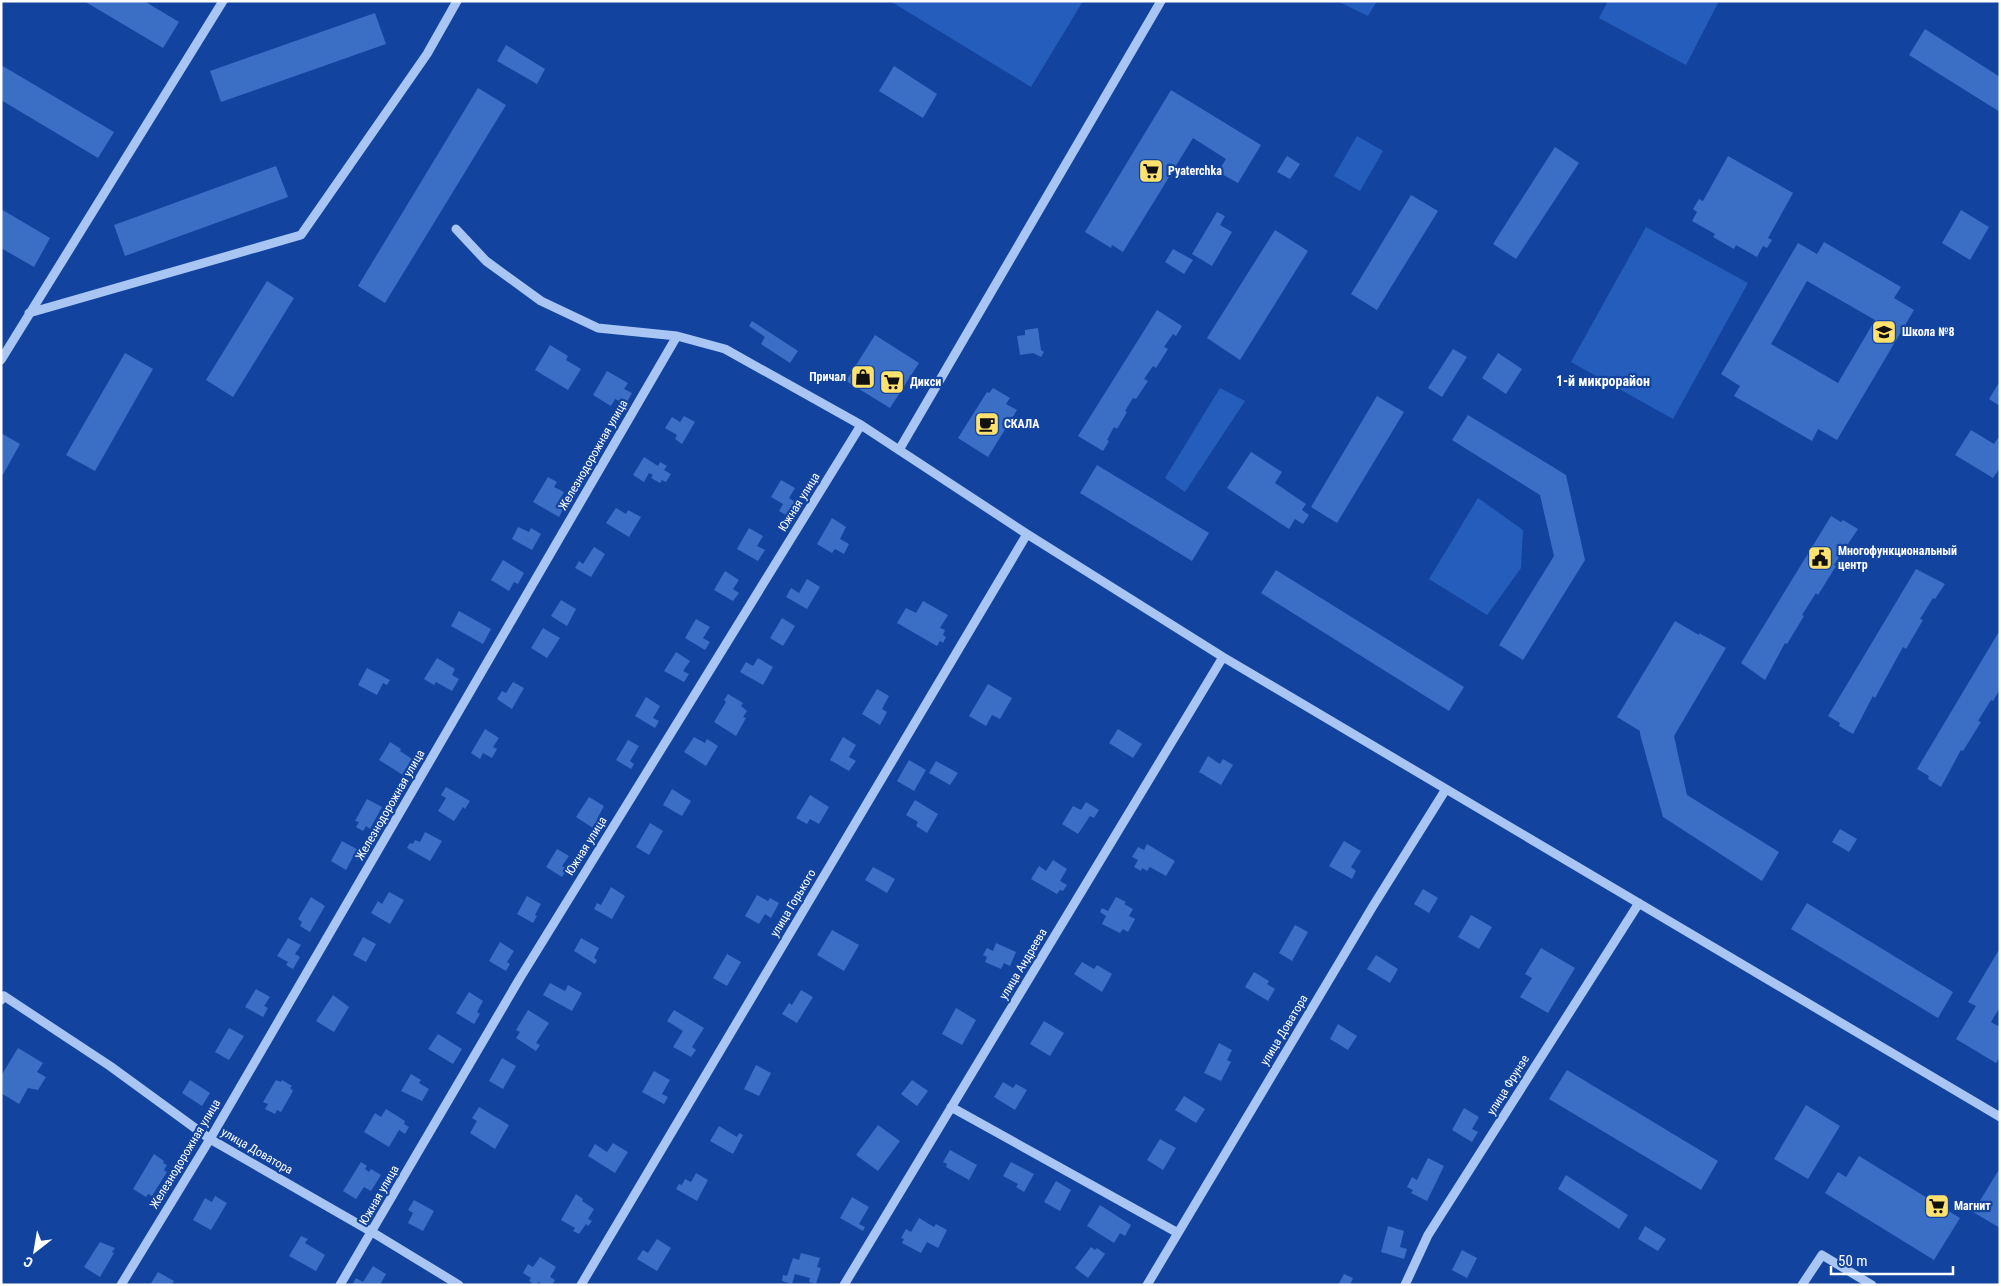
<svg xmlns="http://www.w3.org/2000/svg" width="2001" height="1286" font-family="'Roboto Condensed',sans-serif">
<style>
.green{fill:#255dbd}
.building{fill:#3b6ec5;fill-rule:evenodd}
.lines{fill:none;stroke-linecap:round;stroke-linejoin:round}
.minor{stroke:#a9c5f4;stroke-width:9}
.labels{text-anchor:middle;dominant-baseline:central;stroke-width:4.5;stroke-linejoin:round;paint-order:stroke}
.poi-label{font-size:12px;font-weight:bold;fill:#fff;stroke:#12449f;text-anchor:start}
.street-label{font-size:12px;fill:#fff;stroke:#12449f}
.neighbourhood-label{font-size:14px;font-weight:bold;fill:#fff;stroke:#12449f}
</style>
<rect width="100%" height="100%" fill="#12449f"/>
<!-- green -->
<path class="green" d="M890 1H1083L1031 87Z
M1337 1H1377L1368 16Z
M1608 1H1719L1686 65 1599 18Z
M1357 136 1383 151 1360 191 1334 176Z
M1646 227 1748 283 1673 419 1571 362Z
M1220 388 1245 401 1185 492 1165 478Z
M1478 498 1523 530 1521 568 1487 615 1429 579Z"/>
<!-- building -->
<path class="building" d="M84 1H144L179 22 163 48Z
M375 13 386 44 221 102 210 71Z
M1925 29 2000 77V112L1909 55Z
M506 45 545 69 537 84 497 61Z
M1 65 114 132 98 158 1 100Z
M894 66 937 94 923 118 879 91Z
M478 88 506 105 385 303 358 286Z
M1171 90 1261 145 1238 183 1218 172 1226 159 1193 138 1123 252 1112 245 1111 248 1085 232Z
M1555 147 1579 163 1516 259 1493 244Z
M1287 156 1300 164 1290 179 1277 172Z
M1728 156 1793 193 1768 238 1772 240 1767 248 1763 246 1757 257 1736 245 1734 249 1713 237 1715 234 1692 221 1697 212 1693 209 1699 199 1703 201Z
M276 166 288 197 125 256 114 225Z
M1411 195 1438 211 1377 310 1351 294Z
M1 209 50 238 34 267 1 248Z
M1961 210 1989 227 1970 260 1942 243Z
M1217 212 1225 216 1220 225 1232 232 1212 266 1192 254Z
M1275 230 1308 251 1240 360 1207 338Z
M1824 242 1901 287 1894 298 1914 310 1837 440 1818 429 1812 441 1734 396 1740 386 1721 374 1798 243 1817 254ZM1807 281 1875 320 1838 383 1771 344Z
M1173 249 1193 260 1184 274 1165 262Z
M267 281 294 298 233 397 206 380Z
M1157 310 1182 326 1176 336 1173 334 1164 347 1168 349 1156 368 1153 366 1144 379 1148 381 1136 399 1133 398 1125 411 1127 412 1117 429 1114 427 1107 440 1109 441 1103 451 1078 436Z
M752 321 798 351 790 363 761 344 765 337 749 326Z
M1038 328 1041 350 1044 352 1041 357 1033 353 1020 355 1017 336 1025 335V330Z
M875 335 919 363 890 408 846 381Z
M550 345 568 356 566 360 581 369 568 390 535 370Z
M1453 349 1467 357 1442 397 1428 388Z
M125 353 153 369 95 471 66 455Z
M1498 353 1522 369 1506 394 1482 378Z
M607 371 628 383 624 389 632 393 627 402 621 398 619 401 615 399 611 406 593 395Z
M2000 381V406L1989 399Z
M993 388 1010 398 1006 404 1017 410 988 457 958 438 987 392 989 393Z
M1377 396 1404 412 1337 523 1311 507Z
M1468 415 1566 475 1585 560 1523 660 1499 645 1554 556 1540 495 1452 440Z
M684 416 695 422 682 444 675 439 677 435 665 428 672 417 680 422Z
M1971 430 1994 444 2000 435V468L1993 478 1955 455Z
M1 433 20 444 1 478Z
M1251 452 1282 472 1275 483 1306 504 1302 510 1309 515 1303 524 1295 519 1289 529 1227 488Z
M644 457 658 466 660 462 667 466 664 470 671 474 666 482 662 480 660 483 651 478 653 475 649 473 644 482 633 475Z
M1097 465 1209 533 1192 561 1080 493Z
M548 477 557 482 554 487 564 492 556 506 563 509 559 517 533 502Z
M781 480 795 488 789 498 800 505 796 511 791 508 786 515 779 511 783 504 771 497Z
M616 508 626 514 628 510 641 517 629 537 606 523Z
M1831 516 1841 522 1843 520 1858 529 1834 565 1836 566 1818 595 1816 593 1802 615 1804 616 1787 644 1785 643 1765 680 1741 663Z
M832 518 846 527 840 539 849 544 844 554 835 549 832 553 817 544Z
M518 527 529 532 531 528 541 534 532 550 512 539Z
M749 528 763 536 757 546 765 550 758 561 737 549Z
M594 547 605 554 591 577 575 568 579 561 583 564Z
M503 560 524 573 518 584 514 582 509 591 491 580Z
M1916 569 1945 584 1935 599 1933 598 1920 619 1923 620 1906 649 1903 647 1875 698 1873 696 1853 734 1839 726 1840 723 1828 716Z
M1276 570 1464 687 1449 711 1261 593Z
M725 571 739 580 733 589 739 593 733 601 714 590Z
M807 579 820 587 807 609 786 597 791 588 799 593Z
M561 600 576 609 567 626 551 616Z
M923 601 948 615 940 628 945 630 943 635 946 637 943 643 940 641 937 646 897 623 906 608 916 613Z
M459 611 491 629 483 644 451 626Z
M782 618 795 626 783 646 770 638Z
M696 619 710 627 703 638 710 642 705 650 685 638Z
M1675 621 1699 635V633L1726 648 1674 736 1687 795 1779 852 1762 881 1663 817 1640 734V731L1617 717Z
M543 628 560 638 547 658 531 648Z
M2000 630V689L1993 701 1991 700 1978 721 1981 722 1963 751 1961 750 1941 787 1928 779 1929 776 1917 769Z
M676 652 690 661 683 671 689 674 684 682 664 671Z
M437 658 455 669 452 675 459 679 452 691 436 682 434 685 424 679Z
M758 658 773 667 763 685 740 672 746 662 753 666Z
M367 668 390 680 387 685 383 683 377 695 358 685Z
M513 682 524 688 512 709 497 699 502 691 506 693Z
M988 684 1012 698 1000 719 992 715 986 726 969 716Z
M877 689 889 696 882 709 887 712 880 725 862 714Z
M728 694 743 703 741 706 747 711 743 717 746 718 736 736 714 722 726 702 724 700Z
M646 697 660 706 653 718 659 721 655 728 635 716Z
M485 729 499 738 493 747 497 749 492 758 483 753 480 759 471 753Z
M1118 729 1142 744 1133 758 1109 743Z
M694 737 705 743 707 739 718 746 706 766 684 752Z
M843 737 856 745 849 757 856 761 849 771 830 760Z
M628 740 639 746 630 761 634 764 631 769 616 760Z
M390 742 401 749 400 751 412 759 403 775 379 760Z
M1208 756 1220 764 1223 759 1233 765 1221 785 1199 772Z
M909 760 926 770 914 791 897 781Z
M936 761 958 773 950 785 929 773Z
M446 787 470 801 465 809 463 807 454 821 438 811 446 798 441 795Z
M672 789 691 801 682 816 663 805Z
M810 795 829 807 819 824 810 819 807 824 796 818Z
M589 797 604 806 597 819 600 821 597 826 594 825 593 828 576 817Z
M367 799 382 807 370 829 366 826 363 831 356 827 359 822 355 821Z
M915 800 938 814 927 833 916 826 918 822 906 815Z
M1086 802 1099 810 1094 818 1090 816 1078 834 1062 824 1073 806 1081 810Z
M650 823 663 831 649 855 636 847Z
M1840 829 1857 839 1849 852 1832 842Z
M425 832 442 841 430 861 407 848 410 843 413 844 415 840 420 842Z
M342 841 362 852 358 860 353 857 346 870 331 861Z
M1344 841 1361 851 1351 867 1356 871 1352 879 1329 866Z
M1147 844 1175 861 1166 876 1150 867 1147 871 1142 868 1141 871 1134 867 1138 860 1132 857 1138 847 1144 850Z
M557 849 569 856 562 866 567 869 562 877 546 867Z
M1053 860 1067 869 1060 881 1067 885 1063 891 1060 890 1057 894 1031 879 1039 866 1046 871Z
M873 867 895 879 887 893 865 880Z
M611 887 625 896 612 919 594 909 597 903 601 905Z
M1423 889 1438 898 1429 913 1414 904Z
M389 892 404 900 390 924 371 913 378 901 382 904Z
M757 895 768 901 770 898 779 903 771 918 765 914 759 924 745 916Z
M527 896 541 904 535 915 537 916 533 923 517 914Z
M311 897 325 906 310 932 300 926 302 922 298 919Z
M1116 897 1126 902 1124 904 1133 909 1129 916 1135 919 1128 932 1123 929 1120 933 1102 924 1106 916 1100 912 1102 908 1108 911Z
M1807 903 1953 992 1938 1018 1791 929Z
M1471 915 1492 927 1479 949 1458 937Z
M1295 925 1308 932 1292 961 1279 953Z
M832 930 859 945 844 971 817 955Z
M363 937 376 944 366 962 353 955Z
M288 938 301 945 295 954 300 957 293 969 286 965 288 962 277 956Z
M581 938 599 948 594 958 597 960 595 964 574 951Z
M500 942 514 951 507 962 510 964 506 971 489 961Z
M996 943 1016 952 1010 966 1004 963 1001 969 985 962 987 957 983 955 987 948 993 951Z
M1541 948 1575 968 1548 1013 1520 997 1532 978 1525 974Z
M2000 948V1007L1991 1022 2000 1027V1057L1996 1063 1956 1039 1976 1006 1968 1002Z
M727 954 741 962 727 986 713 978Z
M1376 955 1398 969 1390 983 1367 969Z
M1082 962 1094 969 1097 965 1112 974 1102 992 1074 974Z
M1254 972 1269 981 1267 984 1275 989 1268 1001 1245 987Z
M550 983 565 991 568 985 582 993 572 1011 543 995Z
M256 989 270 997 264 1006 268 1008 263 1017 245 1007Z
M801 990 813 997 797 1023 782 1014 789 1003 792 1005Z
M469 992 483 1001 477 1012 480 1014 474 1024 456 1013Z
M333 995 349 1007 334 1032 316 1021Z
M956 1008 976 1020 962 1045 942 1034Z
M528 1010 549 1023 536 1043 540 1045 536 1051 516 1038 520 1032 516 1030Z
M674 1010 704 1028 692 1047 696 1050 691 1057 673 1047 683 1031 667 1021Z
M1044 1021 1064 1033 1050 1056 1030 1044Z
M1338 1024 1357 1036 1348 1050 1330 1039Z
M229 1028 244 1036 229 1060 215 1052Z
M438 1034 462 1049 453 1064 428 1049Z
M1219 1043 1232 1050 1227 1060 1231 1062 1221 1081 1204 1073Z
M18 1048 43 1063 37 1072 46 1077 38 1090 28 1088 19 1104 1 1093V1076Z
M502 1058 516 1066 503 1089 489 1081Z
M756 1065 771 1073 759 1096 744 1089Z
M1567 1070 1718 1161 1701 1190 1549 1099Z
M654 1071 670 1080 662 1094 668 1097 664 1104 642 1092Z
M411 1074 421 1080 419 1083 429 1089 422 1101 401 1091Z
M190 1080 210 1093 202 1106 182 1093Z
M276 1080 281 1082 282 1080 292 1086 290 1088 293 1091 281 1112 277 1110 275 1114 265 1109 268 1104 263 1102Z
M912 1080 928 1091 917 1106 901 1094Z
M1003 1082 1013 1088 1016 1084 1027 1090 1015 1110 994 1097Z
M1184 1096 1205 1109 1196 1123 1175 1110Z
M1806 1105 1840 1126 1808 1179 1774 1159Z
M479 1107 509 1125 495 1149 470 1133 477 1121 472 1118Z
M1464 1108 1479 1117 1472 1129 1478 1132 1472 1142 1452 1130Z
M386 1109 405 1121 404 1124 409 1127 405 1134 399 1130 389 1147 364 1132 375 1113 381 1117Z
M878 1125 900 1141 878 1171 856 1155Z
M719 1126 737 1137 739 1133 743 1135 733 1154 710 1141Z
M1160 1139 1176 1148 1163 1170 1147 1160Z
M613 1143 628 1152 615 1173 588 1156 595 1144 607 1152Z
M950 1150 977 1165 969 1180 946 1167 947 1164 943 1162Z
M154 1154 164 1161 163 1163 167 1165 164 1170 167 1172 152 1196 148 1194 146 1197 133 1189Z
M1859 1156 1960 1218 1934 1260 1825 1193 1838 1172 1846 1177Z
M1428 1158 1444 1166 1427 1201 1411 1193 1413 1190 1407 1187 1412 1177 1417 1180Z
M361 1162 367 1166 365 1169 369 1172 371 1169 381 1175 371 1191 364 1187 356 1199 343 1191Z
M1011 1162 1034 1174 1024 1192 1016 1187 1018 1184 1003 1176Z
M2000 1168V1228L1973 1212Z
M696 1173 708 1180 697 1201 676 1189 679 1184 682 1185 685 1179 691 1182Z
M1566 1175 1628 1215 1619 1229 1558 1189Z
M1056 1181 1071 1190 1060 1211 1044 1202Z
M576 1194 583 1199 582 1201 594 1209 588 1219 592 1221 588 1226 586 1224 579 1234 573 1231 575 1228 561 1220Z
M215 1196 227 1203 211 1230 193 1220 205 1198 212 1202Z
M852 1197 869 1207 859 1224 865 1227 863 1231 840 1218Z
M414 1200 434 1211 423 1231 408 1223 413 1213 408 1210Z
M1100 1205 1131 1225 1125 1236 1120 1233 1114 1243 1087 1226Z
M919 1218 934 1227 936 1224 947 1230 938 1248 927 1242 921 1253 902 1243 904 1239 901 1238 906 1229 911 1232Z
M1388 1226 1404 1231 1400 1247 1407 1249 1404 1259 1381 1252Z
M1645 1226 1666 1239 1658 1251 1638 1239Z
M301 1236 308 1239 305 1243 325 1255 316 1271 289 1256Z
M657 1239 671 1248 657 1271 637 1259 643 1250 648 1253Z
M100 1242 115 1248 112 1252 114 1253 100 1277 84 1267Z
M1091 1247 1095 1250 1097 1248 1105 1254 1088 1278 1075 1268Z
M1462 1250 1477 1258 1467 1278 1452 1270Z
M801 1253 820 1258 817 1267 821 1268 816 1284 809 1282 810 1278 795 1274 792 1284 782 1281 783 1275 787 1276 793 1258 799 1260Z
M540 1257 556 1267 550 1277 555 1280 552 1285H543L539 1282 535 1285 529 1281 531 1278 523 1273 528 1264 533 1267Z
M373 1266 386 1274 380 1285H352L356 1278 363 1282Z
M158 1272 174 1281 171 1285H150Z
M1344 1274 1353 1278 1350 1285H1338Z"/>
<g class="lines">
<!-- minor -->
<path class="minor" d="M456 229 486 261 541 301 598 328 677 336 725 349 861 425 1027 534 1223 657 2000 1117
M29 313 301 235 427 54 457 1
M1 360 223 1
M899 450 1161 1
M1 1000 4 996 110 1066 210 1139 372 1232 459 1285
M951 1107 1178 1233
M121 1285 210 1139 677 336
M340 1285 520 978 861 425
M581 1285 1027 534
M844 1285 1223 657
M1147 1285 1373 906 1446 789
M1405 1285 1428 1235 1639 903
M1802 1285 1822 1255 1872 1285"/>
</g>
<!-- icons -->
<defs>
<symbol id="supermarket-square" viewBox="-11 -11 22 22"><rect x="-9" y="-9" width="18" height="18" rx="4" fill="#ffe16d" stroke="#12449f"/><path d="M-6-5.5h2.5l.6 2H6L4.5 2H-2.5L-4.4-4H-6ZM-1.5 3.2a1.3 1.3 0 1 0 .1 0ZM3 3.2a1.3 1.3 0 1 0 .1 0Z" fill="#111"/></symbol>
<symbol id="school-square" viewBox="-11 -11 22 22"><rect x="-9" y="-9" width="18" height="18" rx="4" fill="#ffe16d" stroke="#12449f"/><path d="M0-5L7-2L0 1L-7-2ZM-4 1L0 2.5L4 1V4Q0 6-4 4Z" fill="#111"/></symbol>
<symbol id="shop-square" viewBox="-11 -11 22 22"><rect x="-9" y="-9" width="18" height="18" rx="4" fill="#ffe16d" stroke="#12449f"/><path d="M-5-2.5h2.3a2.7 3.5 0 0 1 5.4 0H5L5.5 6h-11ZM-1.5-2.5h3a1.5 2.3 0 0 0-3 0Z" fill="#111"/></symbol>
<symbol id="cafe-square" viewBox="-11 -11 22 22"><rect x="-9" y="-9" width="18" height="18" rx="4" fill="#ffe16d" stroke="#12449f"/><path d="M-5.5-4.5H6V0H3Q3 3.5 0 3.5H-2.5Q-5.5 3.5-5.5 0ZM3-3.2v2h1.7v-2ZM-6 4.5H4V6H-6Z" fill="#111"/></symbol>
<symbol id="civic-square" viewBox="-11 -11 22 22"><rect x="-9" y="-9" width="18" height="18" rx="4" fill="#ffe16d" stroke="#12449f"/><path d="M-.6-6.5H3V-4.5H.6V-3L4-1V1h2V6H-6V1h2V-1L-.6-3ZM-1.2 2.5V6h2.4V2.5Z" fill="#111"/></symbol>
</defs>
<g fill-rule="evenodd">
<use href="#supermarket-square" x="1137" y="157" width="28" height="28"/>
<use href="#school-square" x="1870" y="318" width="28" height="28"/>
<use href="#shop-square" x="849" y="363" width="28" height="28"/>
<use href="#supermarket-square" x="878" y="368" width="28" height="28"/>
<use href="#cafe-square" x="973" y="410" width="28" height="28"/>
<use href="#civic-square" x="1806" y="544" width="28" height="28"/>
<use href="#supermarket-square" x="1923" y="1192" width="28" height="28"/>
</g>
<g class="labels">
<!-- poi labels -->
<g class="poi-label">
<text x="1168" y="171">Pyaterchka</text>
<text x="1902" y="332">Школа №8</text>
<text x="846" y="377" text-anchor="end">Причал</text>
<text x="910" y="382">Дикси</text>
<text x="1004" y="424">СКАЛА</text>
<text x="1838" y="551">Многофункциональный<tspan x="1838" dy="14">центр</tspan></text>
<text x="1954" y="1206">Магнит</text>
</g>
<!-- street labels -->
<g class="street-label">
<text transform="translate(593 455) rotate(-60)">Железнодорожная улица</text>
<text transform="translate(799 502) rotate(-58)">Южная улица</text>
<text transform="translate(390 805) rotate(-60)">Железнодорожная улица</text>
<text transform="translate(586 846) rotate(-58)">Южная улица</text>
<text transform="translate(793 903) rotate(-59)">улица Горького</text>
<text transform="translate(1023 964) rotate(-59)">улица Андреева</text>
<text transform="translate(1284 1030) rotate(-59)">улица Доватора</text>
<text transform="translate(1508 1085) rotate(-58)">улица Фрунзе</text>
<text transform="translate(257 1151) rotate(30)">улица Доватора</text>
<text transform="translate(185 1154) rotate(-59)">Железнодорожная улица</text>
<text transform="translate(379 1195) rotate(-60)">Южная улица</text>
</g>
<!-- neighbourhood labels -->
<g class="neighbourhood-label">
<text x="1603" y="381">1-й микрорайон</text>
</g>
</g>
<!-- border -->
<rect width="2001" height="1286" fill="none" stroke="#ffffff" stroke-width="5"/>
<!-- north arrow -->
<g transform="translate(35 1251) rotate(211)" stroke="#12449f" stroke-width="4" paint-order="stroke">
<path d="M0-4L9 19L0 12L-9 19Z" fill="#ffffff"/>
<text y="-8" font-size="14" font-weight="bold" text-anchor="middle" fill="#ffffff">С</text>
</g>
<!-- scale -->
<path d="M1831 1266v8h122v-8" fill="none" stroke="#ffffff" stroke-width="2.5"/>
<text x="1838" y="1266" font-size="15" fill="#ffffff" stroke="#12449f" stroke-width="4" paint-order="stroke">50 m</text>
</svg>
